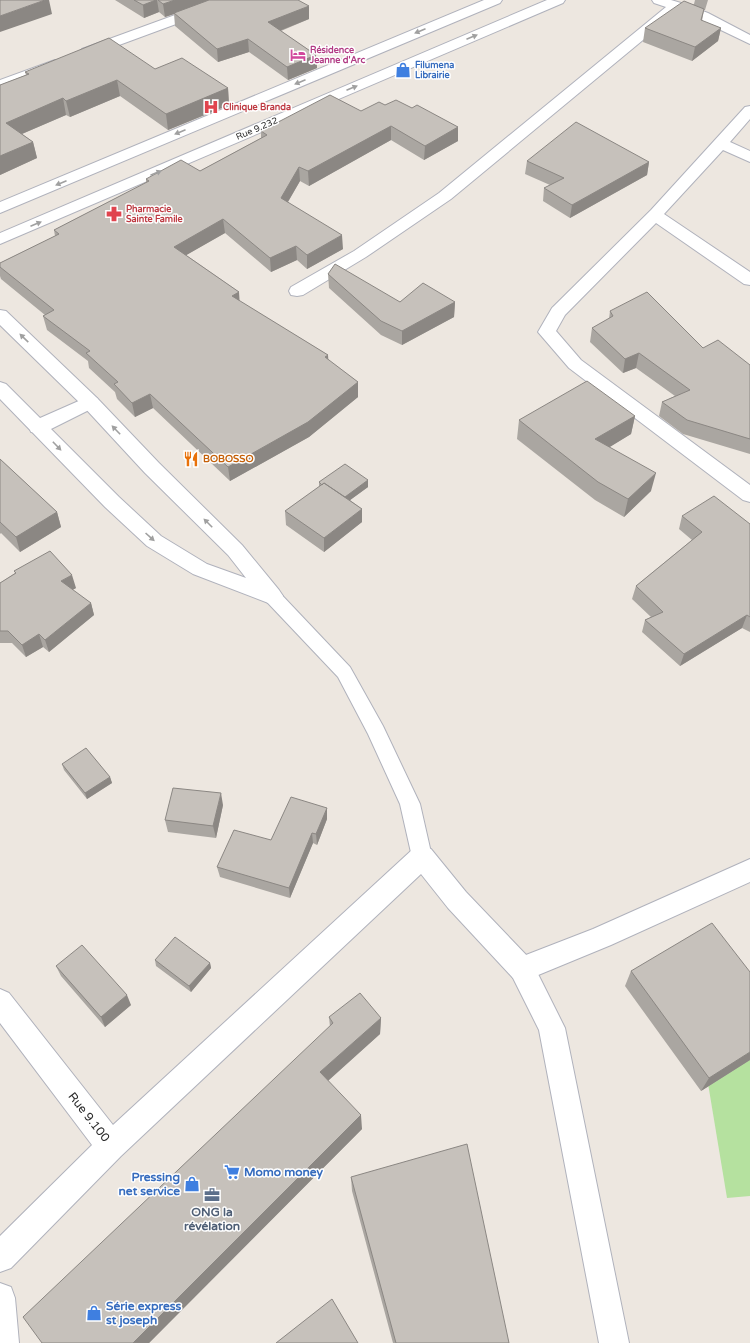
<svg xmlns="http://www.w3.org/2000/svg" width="750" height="1343" font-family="'Varela Round',sans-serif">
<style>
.green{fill:#b5e19f}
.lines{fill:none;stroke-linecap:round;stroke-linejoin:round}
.lane-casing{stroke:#b0b2bc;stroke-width:2}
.street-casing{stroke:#b0b2bc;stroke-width:2}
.secondary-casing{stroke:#b0b2bc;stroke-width:2}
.lane{fill:#fff;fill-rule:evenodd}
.street{fill:#fff;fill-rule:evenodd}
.secondary{fill:#fff;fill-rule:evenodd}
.wall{fill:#aaa6a1}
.shaded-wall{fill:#8b8783}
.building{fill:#c6c1bb;stroke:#8b8783}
.oneway{fill:#a0a0a0}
.labels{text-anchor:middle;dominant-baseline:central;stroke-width:3;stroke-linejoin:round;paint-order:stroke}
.far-hotel-label{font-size:9px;font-weight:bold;fill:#b23c85;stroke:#fff;text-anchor:start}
.far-shop-label{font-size:9px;font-weight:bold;fill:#366cbe;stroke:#fff;text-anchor:start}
.far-health-label{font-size:9px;font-weight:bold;fill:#be3a42;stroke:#fff;text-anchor:start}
.far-street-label{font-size:9px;fill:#2c2c2c;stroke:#fff}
.food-label{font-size:10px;font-weight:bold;fill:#c56008;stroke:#fff;text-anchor:start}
.near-street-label{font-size:12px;fill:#2c2c2c;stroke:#fff}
.near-shop-label{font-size:12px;font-weight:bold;fill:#366cbe;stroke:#fff;text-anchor:start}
.near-service-label{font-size:12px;font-weight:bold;fill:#4e5e75;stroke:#fff}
</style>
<rect width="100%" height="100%" fill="#ede7e0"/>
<!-- green -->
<path class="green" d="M750 991V1196L727 1198 693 993Z"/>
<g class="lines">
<defs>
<path id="lane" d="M272 589 278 591 350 667 383 726 420 804 432 857 429 863 422 866 415 863 412 857 400 804 368 734 338 677 266 601 263 596 266 591Z"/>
<path id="street" d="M216 0H235L233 3 92 55 87 56 82 55 80 52 82 49Z
M652 0H671L681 3 708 13 750 35V44L698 19 678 11 451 199 366 257 303 295 297 296 291 295 289 291 291 287 354 251 439 193 666 7 654 3Z
M55 60 60 61 62 64 60 67 0 89V80Z
M750 106V119L730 142 750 151V162L723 150 664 214 750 272V285L744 284 656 223 565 315 556 331 581 360 750 485V502L743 500 569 368 538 332 552 308 651 210 745 107Z
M90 396 97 398 99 402 97 406 45 432 38 433 31 432 29 427 31 422Z
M750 859V882L611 945 531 978 522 981 513 978 509 969 513 960 593 929Z
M0 1283 11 1287 15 1298 19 1343H0Z"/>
<path id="secondary" d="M484 0H502L500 3 0 213V202Z
M547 0H565L563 3 0 244V233Z
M0 310 6 311 97 398 159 463 242 545 279 590 283 596 279 602 271 604 193 574 147 546 105 507 0 399V382L6 384 119 497 161 536 207 564 246 578 228 555 145 473 83 406 0 325Z
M422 846 431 849 466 892 531 960 565 1028 629 1343H599L539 1030 513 978 448 908 421 874 121 1156 11 1268 0 1272V1236L92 1145 0 1023V989L9 993 113 1125 413 849Z"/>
</defs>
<!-- lane casing -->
<use href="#lane" class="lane-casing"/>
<!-- street casing -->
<use href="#street" class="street-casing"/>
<!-- secondary casing -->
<use href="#secondary" class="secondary-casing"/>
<!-- lane -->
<use href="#lane" class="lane"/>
<!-- street -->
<use href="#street" class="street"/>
<!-- secondary -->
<use href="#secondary" class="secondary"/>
</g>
<!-- wall -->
<path class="wall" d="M115 0H298L309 19 281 31 316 55 317 68 288 80 249 52 218 62 175 26 174 14 165 17 159 12 144 18Z
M695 0H708L705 10H704L702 21 721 28 718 41 692 61 643 42 645 28 694 4Z
M155 69 228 88 229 105 168 130 120 96 70 117 66 115 22 134 33 142 37 158 0 175V85L26 75 25 72Z
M385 105 412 108 458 127V141L424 160 391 140 309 186 300 181 288 202 343 249 307 269 297 260 271 272 225 233 186 255 239 292V301L328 355V360L358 382V397L309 437 230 481 153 408 135 417 117 399 115 392 89 368 88 361 47 330 43 316 45 315 1 279 0 276V263L55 236 54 230 146 183V179L200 171 261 138V131L361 111Z
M527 161 649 162 647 175 570 218 543 201 544 188 550 185 525 174Z
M328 274 400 302H455L454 317 402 345 381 335 329 288Z
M610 311 703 348 750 365V454L683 434 659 416 662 402 675 396 636 368 623 373 590 342 592 328 609 319Z
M635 416 631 434 609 447 651 491 624 517 595 500 517 439 519 420Z
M0 459 57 512 61 527 20 552 1 533 0 534Z
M368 480V487L350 500 362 509V522L324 552 286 525 285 511 319 487V482Z
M682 516 750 524V632L742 628 680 666 642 632 645 620 651 617 632 599 636 586 692 540 679 529Z
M14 571 76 588 72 590 91 603 94 615 49 652 43 647 26 657 12 643H0V583L15 573Z
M62 764 110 777 112 783 87 799 64 770Z
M223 805 216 838 168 832 165 820Z
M327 808V819L317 845 313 843 290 898 220 877 217 867 271 840Z
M155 960 210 963 211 968 191 992 156 966Z
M56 966 131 1005 105 1027 61 976Z
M631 971 750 1060 701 1091 625 986Z
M329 1017 381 1018 380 1034 328 1081 362 1129 149 1343H42L330 1027Z
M351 1177 509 1343H393L352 1191Z"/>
<!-- shaded-wall -->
<path class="shaded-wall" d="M45 0H49L52 14 0 32V16Z
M156 0H157L159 12 144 18 143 5Z
M175 0H212L174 13V14L165 17 163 4Z
M309 6V19L269 35 268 22Z
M721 28 718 41 692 61 695 47Z
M248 39 249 52 218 62 217 49Z
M316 55 317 68 288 80 287 67Z
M117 80 120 96 70 117 66 101Z
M228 88 229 105 168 130 166 114Z
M63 98 66 115 10 139 6 123Z
M391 126V140L309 186 308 171Z
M458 127V141L424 160 425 146Z
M33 142 37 158 0 175V156Z
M649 162 647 175 570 218 572 205Z
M299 167 300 181 282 212 281 198Z
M223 219 225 233 176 261 174 247Z
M342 235 343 249 307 269V255Z
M296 246 297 260 271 272 270 258Z
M239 292 240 307 232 296Z
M455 302 454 317 402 345V331Z
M639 353 636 368 623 373 625 359Z
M328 355 329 369 325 357Z
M358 382V397L309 437 230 481 228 467Z
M150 394 153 408 135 417 132 403Z
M635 416 631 434 592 458 595 439Z
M656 473 651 491 624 517 628 499Z
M368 480V487L342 506V499Z
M362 509V522L324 552V538Z
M57 512 61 527 20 552 16 537Z
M72 575 76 588 65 594 61 581Z
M91 603 94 615 49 652 45 640Z
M747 615 742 628 680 666 684 654Z
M39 634 43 647 26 657 22 645Z
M110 777 112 783 87 799 85 793Z
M221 793 223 805 216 838 213 826Z
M327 808V819L317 845 316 834Z
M312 833 313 843 290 898 289 888Z
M210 963 211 968 191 992 189 986Z
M127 995 131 1005 105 1027 101 1017Z
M381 1018 380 1034 321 1087 320 1072Z
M750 1052V1060L701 1091 709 1078Z
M361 1115 362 1129 149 1343H133Z"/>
<!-- building -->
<path class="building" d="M0 0H45L0 16Z
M134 0H156L143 5Z
M158 0H175L163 4Z
M209 0H298L309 6 268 22 316 55 287 67 248 39 217 49 174 13Z
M684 1 704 9 701 20 721 28 695 47 645 28Z
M109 38 155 69 182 58 228 88 166 114 117 80 66 101 63 98 6 123 33 142 0 156V85L29 74 25 72Z
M330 95 361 111 379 102 385 105 396 100 412 108 417 105 458 127 425 146 391 126 308 171 299 167 281 198 342 235 307 255 296 246 270 258 223 219 174 247 239 292 232 296 328 355 325 357 358 382 308 422 228 467 150 394 132 403 114 384 118 382 86 353 90 351 43 316 54 310 0 267V263L59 234 54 230 149 181 146 179 181 160 200 171 267 135 261 131Z
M576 122 649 162 572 205 544 188 564 178 527 161Z
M335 264 400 302 423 283 455 302 402 331 381 321 328 274Z
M647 292 703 348 718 340 750 365V439L687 420 662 402 690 390 639 353 625 359 592 328 613 316 610 311Z
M587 381 635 416 595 439 656 473 628 499 598 482 519 420Z
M0 459 57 512 16 537 0 522Z
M345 464 368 480 345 497 324 483 322 485 319 482Z
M324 483 362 509 324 538 285 511Z
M714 496 750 524V617L747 615 684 654 645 620 663 612 636 586 702 532 682 516Z
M50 551 72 575 61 581 91 603 45 640 39 634 22 645 8 631H0V583L16 573 14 571Z
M86 748 110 777 85 793 62 764Z
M173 788 221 793 213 826 165 820Z
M291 797 327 808 316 834 312 833 289 888 217 867 234 830 271 840Z
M712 923 750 972V1052L709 1078 631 971Z
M175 937 210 963 189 986 155 960Z
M82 945 127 995 101 1017 56 966Z
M360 993 381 1018 320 1072 361 1115 133 1343H42L23 1317 333 1023 329 1017Z
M467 1144 509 1343H396L351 1177Z
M332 1299 358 1343H276Z"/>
<!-- one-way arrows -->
<defs><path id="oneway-solid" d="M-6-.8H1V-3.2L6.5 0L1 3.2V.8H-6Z"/></defs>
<g class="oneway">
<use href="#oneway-solid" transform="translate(420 31) rotate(157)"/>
<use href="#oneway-solid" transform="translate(472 37) rotate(-23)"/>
<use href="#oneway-solid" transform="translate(300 82) rotate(157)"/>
<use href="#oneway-solid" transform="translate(352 88) rotate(-23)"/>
<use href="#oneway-solid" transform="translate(180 132) rotate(157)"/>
<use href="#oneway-solid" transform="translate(156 173) rotate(-23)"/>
<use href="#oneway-solid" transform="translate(61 183) rotate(157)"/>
<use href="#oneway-solid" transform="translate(36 224) rotate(-23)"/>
<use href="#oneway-solid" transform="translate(24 338) rotate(-136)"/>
<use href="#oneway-solid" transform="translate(116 430) rotate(-134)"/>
<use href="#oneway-solid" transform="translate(57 446) rotate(46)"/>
<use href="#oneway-solid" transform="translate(208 523) rotate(-135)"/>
<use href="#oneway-solid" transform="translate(150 537) rotate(42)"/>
</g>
<!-- icons -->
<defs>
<symbol id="hotel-bare" viewBox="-9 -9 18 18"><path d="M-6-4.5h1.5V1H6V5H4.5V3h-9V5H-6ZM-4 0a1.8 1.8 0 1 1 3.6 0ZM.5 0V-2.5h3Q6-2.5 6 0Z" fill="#d1479c" stroke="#fff" stroke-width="2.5" paint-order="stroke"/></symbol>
<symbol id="shop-bare" viewBox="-9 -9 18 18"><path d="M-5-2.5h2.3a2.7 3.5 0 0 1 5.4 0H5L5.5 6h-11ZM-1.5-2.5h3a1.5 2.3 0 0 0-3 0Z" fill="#3f7fe0" stroke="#fff" stroke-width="2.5" paint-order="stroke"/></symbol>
<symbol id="hospital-bare" viewBox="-9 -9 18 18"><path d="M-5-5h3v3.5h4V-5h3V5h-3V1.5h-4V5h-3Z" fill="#e0444e" stroke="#fff" stroke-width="2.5" paint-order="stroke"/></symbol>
<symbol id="pharmacy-bare" viewBox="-9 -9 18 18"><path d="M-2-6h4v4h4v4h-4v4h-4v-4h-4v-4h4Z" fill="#e0444e" stroke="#fff" stroke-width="2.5" paint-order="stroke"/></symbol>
<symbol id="restaurant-bare" viewBox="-9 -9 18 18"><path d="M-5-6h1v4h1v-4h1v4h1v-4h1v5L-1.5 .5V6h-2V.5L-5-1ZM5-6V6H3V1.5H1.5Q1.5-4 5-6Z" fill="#e8710a" stroke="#fff" stroke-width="2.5" paint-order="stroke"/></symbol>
<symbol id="supermarket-bare" viewBox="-9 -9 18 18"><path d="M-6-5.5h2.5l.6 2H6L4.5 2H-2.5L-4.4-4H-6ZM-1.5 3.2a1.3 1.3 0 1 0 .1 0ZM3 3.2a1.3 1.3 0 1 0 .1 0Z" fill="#3f7fe0" stroke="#fff" stroke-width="2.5" paint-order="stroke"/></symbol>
<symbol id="office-bare" viewBox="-9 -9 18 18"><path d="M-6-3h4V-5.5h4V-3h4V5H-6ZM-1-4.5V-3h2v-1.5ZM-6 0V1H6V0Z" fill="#5c6f8a" stroke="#fff" stroke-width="2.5" paint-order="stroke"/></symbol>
</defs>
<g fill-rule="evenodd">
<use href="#hotel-bare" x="287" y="44" width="22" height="22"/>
<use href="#shop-bare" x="392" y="59" width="22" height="22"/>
<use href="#hospital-bare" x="200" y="96" width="22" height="22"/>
<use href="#pharmacy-bare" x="103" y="203" width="22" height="22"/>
<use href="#restaurant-bare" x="180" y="448" width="22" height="22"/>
<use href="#supermarket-bare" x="221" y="1161" width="22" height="22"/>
<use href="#shop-bare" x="181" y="1173" width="22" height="22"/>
<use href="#office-bare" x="201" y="1184" width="22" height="22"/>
<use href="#shop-bare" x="83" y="1302" width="22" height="22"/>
</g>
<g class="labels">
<!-- far-hotel labels -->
<g class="far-hotel-label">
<text x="310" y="50">Résidence<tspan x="310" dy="10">Jeanne d'Arc</tspan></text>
</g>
<!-- far-shop labels -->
<g class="far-shop-label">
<text x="415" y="65">Filumena<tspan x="415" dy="10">Librairie</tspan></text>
</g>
<!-- far-health labels -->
<g class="far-health-label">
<text x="223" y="107">Clinique Branda</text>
<text x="126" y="209">Pharmacie<tspan x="126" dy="10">Sainte Famile</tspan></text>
</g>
<!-- far-street labels -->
<g class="far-street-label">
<text transform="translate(257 129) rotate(-23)">Rue 9.232</text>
</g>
<!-- food labels -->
<g class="food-label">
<text x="203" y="459">BOBOSSO</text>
</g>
<!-- near-street labels -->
<g class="near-street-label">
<text transform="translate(89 1117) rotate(52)">Rue 9.100</text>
</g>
<!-- near-shop labels -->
<g class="near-shop-label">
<text x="244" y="1172">Momo money</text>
<text x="180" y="1177" text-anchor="end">Pressing<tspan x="180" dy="14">net service</tspan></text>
<text x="106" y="1306">Série express<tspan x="106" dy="14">st joseph</tspan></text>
</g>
<!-- near-service labels -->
<g class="near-service-label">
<text x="212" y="1212">ONG la<tspan x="212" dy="14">révélation</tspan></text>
</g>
</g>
</svg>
